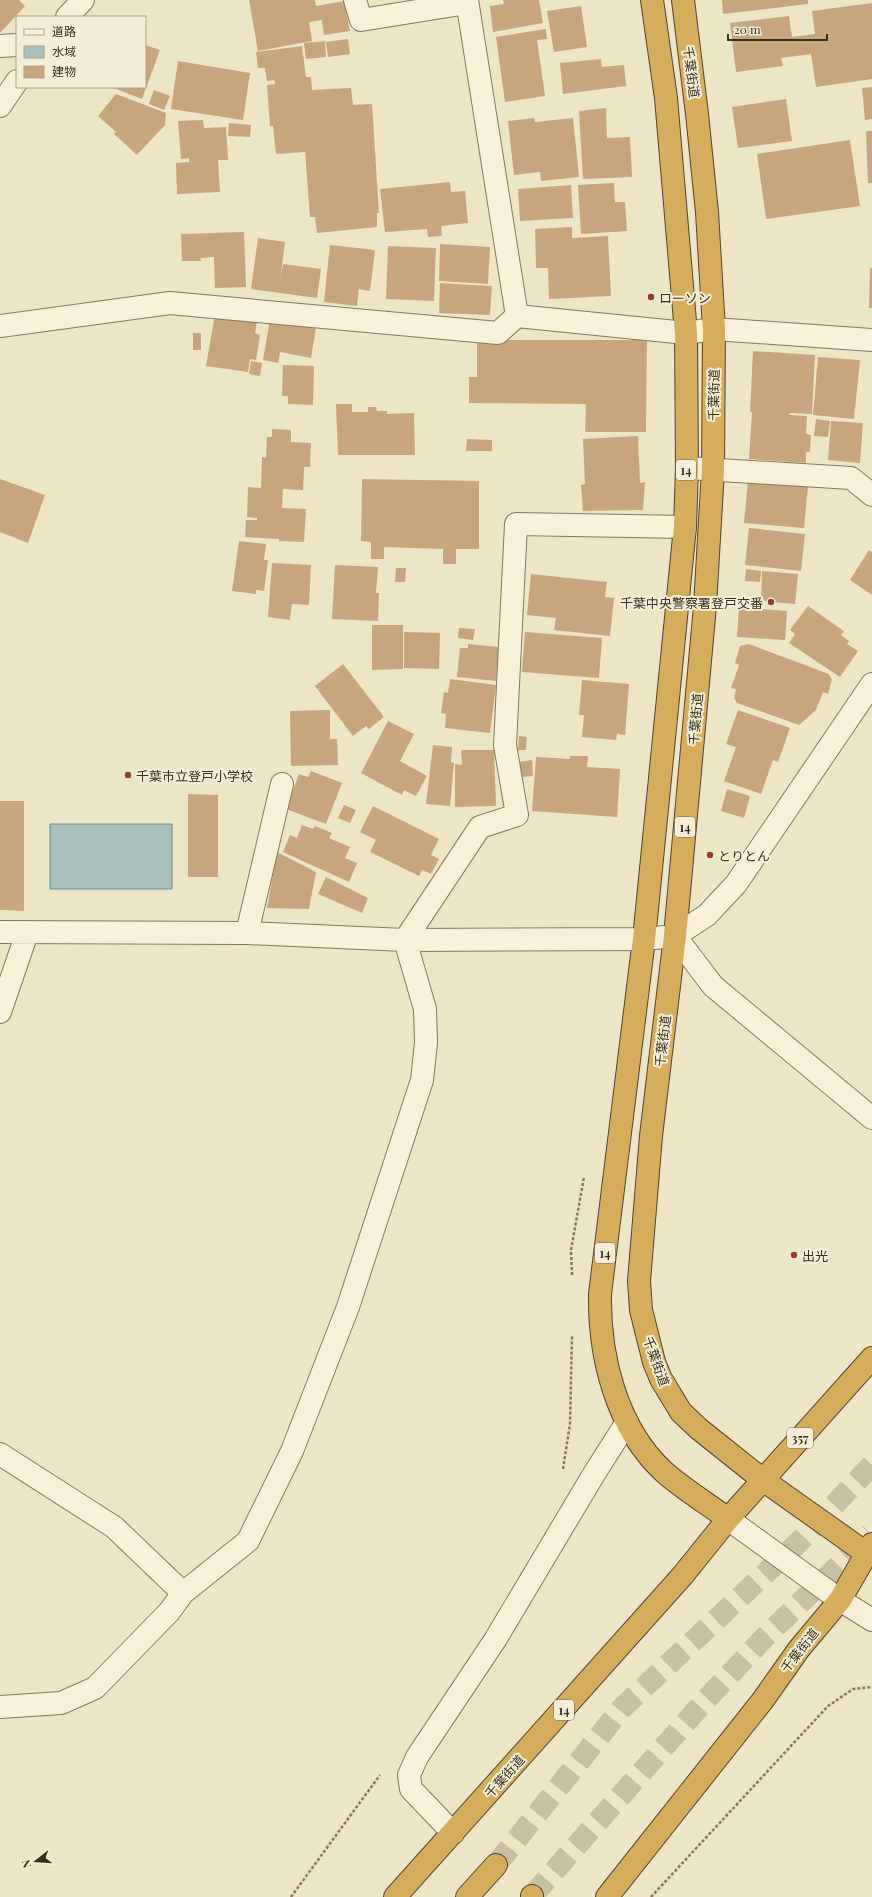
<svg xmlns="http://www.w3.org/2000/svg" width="872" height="1897" font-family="'Playfair Display','Noto Sans JP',serif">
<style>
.water{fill:#a7c0bb;stroke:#6f8d89}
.building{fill:#c7a57f}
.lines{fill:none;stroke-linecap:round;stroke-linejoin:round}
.highway-tunnel{stroke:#c8c0a5;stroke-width:22;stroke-dasharray:22 11;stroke-linecap:butt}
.minor-casing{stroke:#86775d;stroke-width:24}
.highway-casing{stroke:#544531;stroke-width:24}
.path{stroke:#86775d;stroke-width:2.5;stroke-dasharray:3 2;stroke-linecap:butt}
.minor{stroke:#f7f1d9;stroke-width:22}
.highway{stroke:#d5ad5d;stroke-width:22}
.poi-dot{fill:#913a31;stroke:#f4eed6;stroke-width:1.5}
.labels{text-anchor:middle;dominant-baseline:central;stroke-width:4;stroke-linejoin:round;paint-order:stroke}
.shield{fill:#f4eed6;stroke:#706857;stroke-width:1}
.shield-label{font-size:12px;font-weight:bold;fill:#372e20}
.street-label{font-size:13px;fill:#372e20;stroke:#f4eed6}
.poi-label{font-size:13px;fill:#372e20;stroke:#f4eed6;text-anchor:start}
</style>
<rect width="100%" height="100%" fill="#ece5c6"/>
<!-- water -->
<path class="water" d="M50 824H172V889H50Z"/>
<!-- building -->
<path class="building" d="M0 0H19L25 6 0 33Z
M249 0H315L316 6 344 1 350 31 324 35 322 20 309 22 312 41 258 51Z
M503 0H539L543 23 493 32 490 6 504 4Z
M722 0H808V4L723 14Z
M872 3V79L816 87 811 54 781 58 783 66 736 72 730 23 789 16 792 37 815 34 812 11Z
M581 6 587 47 554 52 547 11Z
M546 29 547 39 537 40 545 96 505 102 496 37Z
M348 39 350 54 328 57 326 42Z
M325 41 326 57 306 59 304 43Z
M145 45 160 50 142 99 111 87H145Z
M302 46 306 77H311L312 90 351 88 353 105 372 104 379 213H377V227L317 233 315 217H310L305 152 276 154 273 126H270L267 85 275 84 274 80 267 81 265 68H258L256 52Z
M601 59 602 67 624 65 626 86 563 94 560 63Z
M178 61 250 73 243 120 171 109Z
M872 87V119L865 120 862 88Z
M154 90 170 96 164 110 149 104Z
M116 94 166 113 165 125 137 155 114 134 116 132 98 116Z
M786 99 792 141 738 148 732 107Z
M606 108 607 138 630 137 632 177 583 179 579 111Z
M534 118 535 122 573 118 579 177 541 181 540 172 514 175 508 121Z
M203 120 204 128 226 127 228 160H218L220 192 177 194 176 163 189 162V158L181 159 178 121Z
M229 123 251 125 250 137 228 136Z
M866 131H872V183H868Z
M850 140 860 206 766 219 757 154Z
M450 182 451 192 465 191 468 223 441 226 442 236 428 237 427 229 385 232 380 189Z
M614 183 615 202H625L627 231 581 234 578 185Z
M571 185 573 218 520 221 518 189Z
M572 227V238L608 236 611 296 549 299 548 268H536L535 229Z
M244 232 246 287 215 288 214 257 200 258 201 261H182L181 234Z
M258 238 285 242 280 281 283 264 321 269 317 298 251 289Z
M440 244 490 247 488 284 439 281Z
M330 245 375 250 370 291 359 289 357 306 324 302Z
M388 246 436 248 434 301 386 299Z
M870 268H872V308H869Z
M440 283 492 286 490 315 439 313Z
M215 314 257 322 255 333 260 335 256 360 250 359 248 372 206 366Z
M270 319 316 327 311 358 280 352 278 363 263 360Z
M193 333H201V350H193Z
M477 340H647L646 432H585L586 404 469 403V377H477Z
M753 351 815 355 812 414 789 413 790 415 807 416 806 434 811 435 810 452H806V463L749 459 752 412H750Z
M818 357 860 360 854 419 813 415Z
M251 361 262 363 260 376 249 374Z
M283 365 314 366 313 405 288 404V396H282Z
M336 404H352V412H368V407H376L377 411H387V414L414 413 415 455H338Z
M816 419 830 421 828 437 814 436Z
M831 421 863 423 860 463 828 460Z
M272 429 291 430V442L311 443 310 467H304L303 490 283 489 282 508 306 509 304 542 279 541V539L245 537 246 520H257V518L247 517 248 487 261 488 262 457 266 458 267 437H272Z
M638 436 640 483 645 482 643 510 583 511 581 485 585 484 583 439Z
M467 439 492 440V451H466Z
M0 479 45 495 28 543 0 532Z
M362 479 479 481V549H456V564H443V549L384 547V559H371V542L361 541Z
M748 481 808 486 804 528 744 523Z
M749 528 805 534 801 571 745 565Z
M239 541 266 544 264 560H268L264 591 256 590V594L232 591Z
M869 550 872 552V595L850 580Z
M272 563 311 565 309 605 292 604 290 620 268 617Z
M335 565 378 567 376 593H379L378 621 332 619Z
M396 568H406L405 582H395Z
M746 569 761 571 760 582 745 581Z
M762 571 798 574 795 604 761 601Z
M531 574 607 582 605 597 614 598 610 636 554 630 556 618 527 615Z
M808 606 844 631 841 635 849 641 847 644 858 651 840 677 789 643 795 634 790 630Z
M739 607 787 611 785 640 737 637Z
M372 625H403V669L372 670Z
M459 628 475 629 473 640 458 638Z
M404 632 440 633 439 669 404 668Z
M525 632 602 638 599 678 522 672Z
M468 644 499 647 496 681 457 677 460 648H468Z
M749 644 829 674 832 680 828 694 823 692 816 710 799 725 737 703 734 698 736 689 731 688 739 665 735 663 740 646Z
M343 664 384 717 369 729 366 726 353 736 315 686Z
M450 679 496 685 490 733 445 728 446 714 441 713 444 692 448 693Z
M582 680 629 684 625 735 617 734 616 740 582 737 584 715H579Z
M330 710V739H337L338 765 291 766 290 711Z
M738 710 790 728 778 762 773 760 761 794 724 781 736 747 726 744Z
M388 721 414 734 400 761 427 776 416 796 404 790 402 795 361 773Z
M519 736 527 737 526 750H518Z
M433 745 452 747 451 762 454 763 450 806 426 804Z
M461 750H494L496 806 455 807V764L462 765Z
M570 756H588L587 767 620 769 617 817 532 811 536 757 570 759Z
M532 760 533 776 521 777 519 762Z
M311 771 342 783 326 824 286 809 299 774 308 777Z
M727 789 750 796 744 818 721 811Z
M188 794 218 795V877H188Z
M0 801H24V911L0 910Z
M344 805 356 810 350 823 338 818Z
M373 806 439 839 431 855 439 859 431 874 422 870 419 876 370 852 376 840 360 832Z
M302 825 313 829 315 826 332 833 329 838 350 847 345 858 357 863 349 882 283 852 290 835 297 838Z
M277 852 316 872 309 909 267 908Z
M326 877 368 898 362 913 318 894Z"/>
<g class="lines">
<!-- highway-tunnel -->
<path class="highway-tunnel" d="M496 1865 622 1708 802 1539 872 1465
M532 1896 702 1704 764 1638 871 1534"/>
<defs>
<path id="minor" d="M355 0 361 20 467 3
M467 0 517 316
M67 17 83 0
M0 46 17 45
M0 106 17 81
M0 326 170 303 498 333 517 316 686 333 714 329 872 340
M687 468 851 478 872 495
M0 932 247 933 405 940 644 939 675 936 707 915 736 884 872 684
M247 933 282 784
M675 936 713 986 872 1118
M0 1012 27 933
M0 1454 114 1527 183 1593
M728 1519 840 1600 872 1620
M0 1707 61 1703 95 1688 169 1612 183 1593 248 1541 292 1451 348 1307 422 1080 426 1043 425 1009 405 940 480 827 517 815 505 745 516 524 685 527
M453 1833 411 1789 409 1775 417 1757 495 1640 594 1474 627 1422"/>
<path id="highway" d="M652 0 666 98 686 333 687 468 685 527 644 939 600 1294C599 1356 616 1426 662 1470 680 1487 708 1504 728 1519
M683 0 697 114 707 212 714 329 713 470 705 606 675 936 651 1136 639 1281 641 1310 654 1362 661 1379 681 1412 699 1429 763 1480 866 1553
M395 1897 683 1575 728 1519 872 1358
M467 1897 496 1865
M532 1897V1896
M607 1897 763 1700 799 1649 840 1600 872 1544"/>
</defs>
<!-- minor casing -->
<use href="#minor" class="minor-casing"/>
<!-- highway casing -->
<use href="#highway" class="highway-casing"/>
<!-- path -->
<path class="path" d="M572 1275 571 1250 584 1177
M563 1469 570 1424 572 1336
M291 1897 380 1775
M651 1897 828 1706 853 1689 872 1687"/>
<!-- minor -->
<use href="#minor" class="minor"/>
<!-- highway -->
<use href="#highway" class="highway"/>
</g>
<!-- markers -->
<g class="poi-dot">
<circle cx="651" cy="297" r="4"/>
<circle cx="771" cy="602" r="4"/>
<circle cx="128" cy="775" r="4"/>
<circle cx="710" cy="855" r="4"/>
<circle cx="794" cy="1255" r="4"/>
</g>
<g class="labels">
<!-- shield labels -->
<g class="shield">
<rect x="676" y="460" width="20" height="20" rx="3"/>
<rect x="675" y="817" width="20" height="20" rx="3"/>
<rect x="595" y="1243" width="20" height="20" rx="3"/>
<rect x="787" y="1428" width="26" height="20" rx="3"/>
<rect x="554" y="1700" width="20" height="20" rx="3"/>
</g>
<g class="shield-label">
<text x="686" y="470">14</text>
<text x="685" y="827">14</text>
<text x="605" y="1253">14</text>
<text x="800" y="1438">357</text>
<text x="564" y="1710">14</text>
</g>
<!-- street labels -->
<g class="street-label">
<text transform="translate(692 72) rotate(83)">千葉街道</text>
<text transform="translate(713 395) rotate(-89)">千葉街道</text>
<text transform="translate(695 719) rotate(-85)">千葉街道</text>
<text transform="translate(662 1041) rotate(-83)">千葉街道</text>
<text transform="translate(657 1361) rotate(70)">千葉街道</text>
<text transform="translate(799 1650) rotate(-52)">千葉街道</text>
<text transform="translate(504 1776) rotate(-48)">千葉街道</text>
</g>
<!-- poi labels -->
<g class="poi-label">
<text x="659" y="297">ローソン</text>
<text x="763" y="602" text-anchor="end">千葉中央警察署登戸交番</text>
<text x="136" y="775">千葉市立登戸小学校</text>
<text x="718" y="855">とりとん</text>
<text x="802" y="1255">出光</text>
</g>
</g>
<!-- legend -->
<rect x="16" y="16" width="130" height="72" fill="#f4eed6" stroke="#a8a18d"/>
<rect x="24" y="29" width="20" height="6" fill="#f7f1d9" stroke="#a8a18d"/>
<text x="52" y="36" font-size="12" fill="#372e20">道路</text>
<rect x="24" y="46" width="20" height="12" fill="#a7c0bb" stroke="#a8a18d"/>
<text x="52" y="56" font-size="12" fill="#372e20">水域</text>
<rect x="24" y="66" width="20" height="12" fill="#c7a57f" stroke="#a8a18d"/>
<text x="52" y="76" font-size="12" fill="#372e20">建物</text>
<!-- north arrow -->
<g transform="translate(36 1861) rotate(253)" stroke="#f4eed6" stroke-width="3" paint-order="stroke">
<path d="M0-3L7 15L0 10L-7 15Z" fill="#372e20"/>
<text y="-6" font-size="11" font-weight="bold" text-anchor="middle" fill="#372e20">N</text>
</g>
<!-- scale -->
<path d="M728 34v6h99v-6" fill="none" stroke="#372e20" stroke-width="2"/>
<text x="734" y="34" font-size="12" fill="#372e20" stroke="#f4eed6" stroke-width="3" paint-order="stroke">20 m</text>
</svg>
